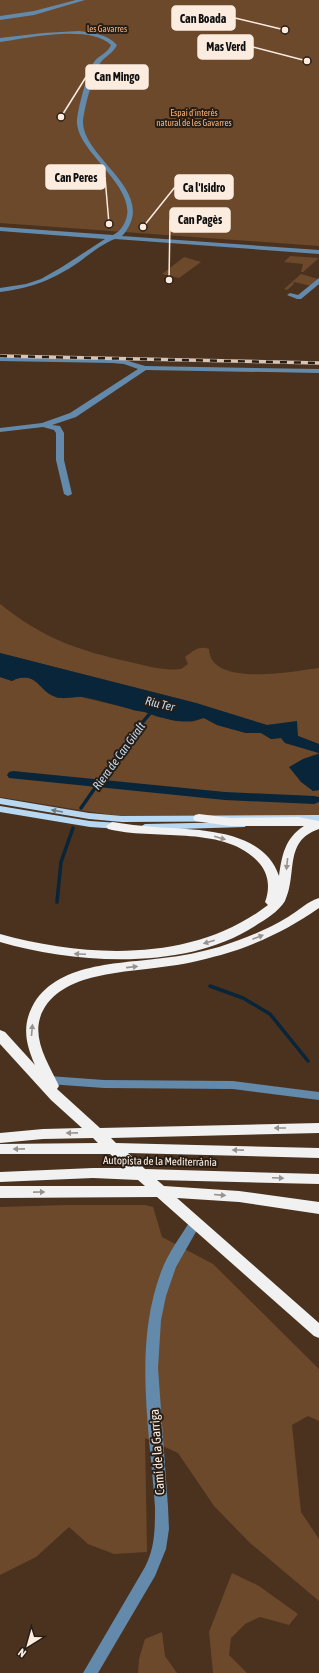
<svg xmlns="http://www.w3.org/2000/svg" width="319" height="1673" font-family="'Asap Condensed',sans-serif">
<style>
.green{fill:#6c492b}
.water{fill:#08253a}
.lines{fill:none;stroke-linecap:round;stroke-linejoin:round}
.stream{stroke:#08253a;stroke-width:3.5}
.canal{fill:#08253a;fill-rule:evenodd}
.minor{fill:#638aab;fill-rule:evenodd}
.major{fill:#b8d7f1;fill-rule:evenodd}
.highway{fill:#f1f1f1;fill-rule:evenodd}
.rail-casing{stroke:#d7c5b8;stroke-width:3.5}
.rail{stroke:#281d14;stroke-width:2.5;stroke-dasharray:7;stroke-linecap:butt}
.oneway{fill:#707a82}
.oneway2{fill:#97928e}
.labels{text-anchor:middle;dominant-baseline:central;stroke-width:4;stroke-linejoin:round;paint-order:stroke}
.far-park-label{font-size:9px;fill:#fcb274;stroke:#281d14}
.street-label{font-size:11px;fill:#fcece0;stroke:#281d14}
.water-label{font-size:12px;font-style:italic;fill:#bedbf4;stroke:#281d14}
.near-street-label{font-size:13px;fill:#fcece0;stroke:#281d14}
.leader{fill:none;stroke:#fcece0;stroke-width:1.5}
.callout-dot{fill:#fcece0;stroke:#281d14;stroke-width:1.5}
.callout{fill:#fcece0;stroke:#fcece0;stroke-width:1.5}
.callout-label{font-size:12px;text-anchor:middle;font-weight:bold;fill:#111}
</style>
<rect width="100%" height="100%" fill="#4a321e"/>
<!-- green -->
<path class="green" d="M0 0H319V246L0 223Z
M290 256 319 258 303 272H301L303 264 284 262Z
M184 257 201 262 179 278 162 274Z
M301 274 318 279 311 286 294 282 293 284H294L287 290 284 289Z
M0 604C43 638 76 650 130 662 146 666 165 671 181 669L188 664 185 657C193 651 199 645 209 649 210 688 295 671 319 668V744L298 736 282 724 267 725 252 721 196 703 0 653Z
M0 677 12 681 17 678H32L40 683 46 691 57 698 81 697 144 712 157 717 192 722 204 718 217 725 246 733H261L271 739 281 738 285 743 319 753 303 759 313 791 319 790V815L122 816 98 813 0 797Z
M66 1205H145L153 1207 162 1237 213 1264 319 1369V1421L308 1416 292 1425 301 1512 319 1539V1601L250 1543 214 1506 178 1453 145 1438 147 1552 114 1554 88 1544 69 1527 36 1557 0 1575V1207Z
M232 1573 259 1586 298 1614 289 1625 260 1617 245 1624 231 1638 229 1655 247 1673H213L209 1632Z
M162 1632 165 1656 177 1673H138L139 1659 145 1639Z"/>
<!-- water -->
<path class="water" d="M0 653 196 703 267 725 297 721 298 736 319 744V753L285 743 281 738 271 739 261 733H246L217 725 204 718C181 726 167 719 145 712 141 711 135 711 130 709 115 705 99 700 83 697 75 696 64 700 56 697 38 692 37 669 12 681L0 677Z
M319 754V790L313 791 301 782 289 767 303 759Z"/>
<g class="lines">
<!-- stream -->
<path class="stream" d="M81 808 132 735 152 711
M57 902 61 862 73 828
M210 986 243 998 270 1014 308 1061"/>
<!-- canal -->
<path class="canal" d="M13 771 225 792 314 796 319 797V802L314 804 225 800 9 778 7 775 9 772Z"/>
<!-- minor -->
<path class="minor" d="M76 0H85L34 15 0 20V16L34 11Z
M79 31C94 33 107 34 117 45 113 54 103 57 99 65 93 75 83 112 83 123 84 156 147 187 130 224 128 228 126 232 122 236L319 250V254L115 239C99 245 87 257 73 266 48 282 29 288 0 292V288L26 284 41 279 62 267 105 239 0 231V227L113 235C119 232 122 228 125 222 140 189 80 155 77 124 76 113 88 71 94 62 99 55 108 53 111 45 90 24 28 38 0 42V38L43 33Z
M319 278V284L301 299H297L287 295 290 293 298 295Z
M0 357 112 359 125 360 145 366 319 369V373L146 370 76 417 52 425 60 426 64 433V460L72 494 68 496 64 494 56 460V433L54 430 43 427 0 432V428L42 423 70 413 138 369 124 364 112 363 0 361Z
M49 1076 104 1080 233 1081 319 1092V1100L233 1089 104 1088 49 1084 45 1083 43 1080 45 1077Z
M195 1218 199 1220 201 1223 176 1267 166 1296 161 1320 158 1368 168 1507 169 1529 166 1549 155 1576 98 1673H83L145 1567C155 1548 155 1528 155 1507 150 1430 133 1347 161 1272 168 1253 180 1237 191 1220Z"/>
<!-- major -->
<path class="major" d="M0 798 89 813 122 816 319 815V821L122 822 89 819 0 804Z
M0 806 90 821 119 823 124 826 119 829 90 827 0 812Z
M241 822 245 823 246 825 245 827 145 830 140 827 145 824Z"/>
<!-- highway -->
<path class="highway" d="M199 814 230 818 298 817 319 821V829C283 841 298 874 285 901 278 912 266 919 255 926 186 971 76 964 0 942V934C87 958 193 963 268 905L265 902C270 889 269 875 260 864 227 824 154 841 108 829L106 826 112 822C126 824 141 826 155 827 196 830 263 828 279 876 282 855 285 838 304 826H230L195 821 193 818 195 815Z
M319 898V908C289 929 256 945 221 955 202 960 182 965 162 967 124 973 55 972 40 1018 33 1041 49 1065 59 1086L57 1089 100 1128 319 1123V1133L111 1138 116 1143 319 1148V1158L128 1153 145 1169 319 1174V1184L157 1180 164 1186 239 1191 319 1202V1214L239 1202 177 1198 319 1323V1338L314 1336 157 1197 0 1198V1186H145L138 1180 93 1178 0 1182V1172L93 1168H126L110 1154H0V1144L98 1143 93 1138 43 1139 0 1143V1133L43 1129 82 1128 51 1100 0 1044V1030L5 1032 35 1065C26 1045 22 1027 32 1007 55 962 120 964 163 958 182 956 201 952 219 947 243 939 267 930 288 917 298 911 308 901 319 898Z"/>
<defs>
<path id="rail" d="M0 356 319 363"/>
</defs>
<!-- rail casing -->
<use href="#rail" class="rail-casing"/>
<!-- rail -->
<use href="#rail" class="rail"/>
</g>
<!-- one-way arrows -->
<defs><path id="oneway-solid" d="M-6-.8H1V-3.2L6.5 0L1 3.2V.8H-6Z"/></defs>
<use class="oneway" href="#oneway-solid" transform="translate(57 811) rotate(-170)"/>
<g class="oneway2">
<use href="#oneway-solid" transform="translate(220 838) rotate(16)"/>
<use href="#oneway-solid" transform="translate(287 864) rotate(96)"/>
<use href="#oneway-solid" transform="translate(258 937) rotate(-21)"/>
<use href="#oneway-solid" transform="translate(209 942) rotate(164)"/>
<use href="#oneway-solid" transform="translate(80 954) rotate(-177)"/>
<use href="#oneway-solid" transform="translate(132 967) rotate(-6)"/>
<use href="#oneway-solid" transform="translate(32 1030) rotate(-85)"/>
<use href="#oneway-solid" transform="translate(280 1128) rotate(180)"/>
<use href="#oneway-solid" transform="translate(72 1133) rotate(179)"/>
<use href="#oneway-solid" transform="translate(19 1149) rotate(179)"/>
<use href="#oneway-solid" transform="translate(238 1150) rotate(-179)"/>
<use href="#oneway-solid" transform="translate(278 1178) rotate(2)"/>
<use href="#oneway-solid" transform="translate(39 1192) rotate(-1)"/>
<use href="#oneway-solid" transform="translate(220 1195) rotate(5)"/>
</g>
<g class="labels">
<!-- far-park labels -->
<g class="far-park-label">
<text x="107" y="29">les Gavarres</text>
<text x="194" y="113">Espai d'interès<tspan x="194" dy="10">natural de les Gavarres</tspan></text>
</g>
<!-- street labels -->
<g class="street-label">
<text transform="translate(160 1161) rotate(1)">Autopista de la Mediterrània</text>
</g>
<!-- water labels -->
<g class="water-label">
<text transform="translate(160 704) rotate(14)">Riu Ter</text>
<text transform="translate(119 756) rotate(-54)">Riera de Can Giralt</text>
</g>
<!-- near-street labels -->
<g class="near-street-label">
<text transform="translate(157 1452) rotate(-94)">Camí de la Garriga</text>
</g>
</g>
<!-- callouts -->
<path class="leader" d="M285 30L235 18M307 61L253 47M61 117L86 77M109 224L105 177M143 227L175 187M169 280L170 220"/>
<g class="callout-dot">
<circle cx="285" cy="30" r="4"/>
<circle cx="307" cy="61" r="4"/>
<circle cx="61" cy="117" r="4"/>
<circle cx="109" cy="224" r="4"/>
<circle cx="143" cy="227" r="4"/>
<circle cx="169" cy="280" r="4"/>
</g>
<g class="callout">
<rect x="172" y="6" width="63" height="24" rx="4"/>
<rect x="198" y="35" width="55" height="24" rx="4"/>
<rect x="86" y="65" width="62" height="24" rx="4"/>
<rect x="46" y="165" width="59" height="24" rx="4"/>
<rect x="175" y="175" width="58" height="24" rx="4"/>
<rect x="170" y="208" width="60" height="24" rx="4"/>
</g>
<g class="callout-label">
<text x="203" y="23">Can Boada</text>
<text x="226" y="51">Mas Verd</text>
<text x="117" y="81">Can Mingo</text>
<text x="76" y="182">Can Peres</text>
<text x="204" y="192">Ca l'Isidro</text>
<text x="200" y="224">Can Pagès</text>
</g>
<!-- north arrow -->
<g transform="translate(28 1645) rotate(217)" stroke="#281d14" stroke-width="3" paint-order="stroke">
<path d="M0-3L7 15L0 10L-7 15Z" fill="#fcece0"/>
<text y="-6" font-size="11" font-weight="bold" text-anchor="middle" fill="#fcece0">N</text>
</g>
</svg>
